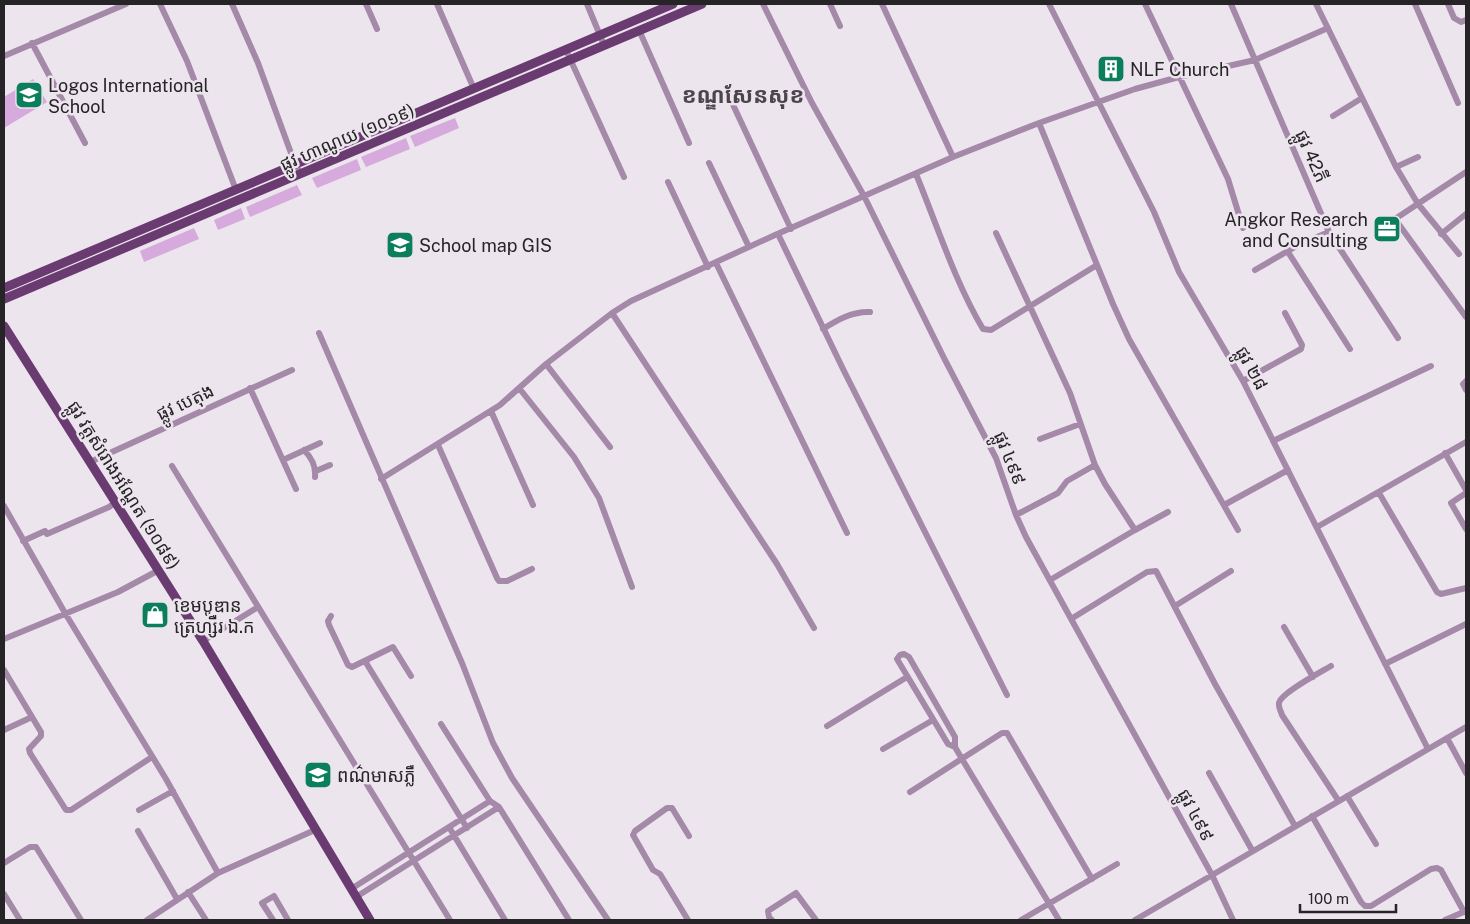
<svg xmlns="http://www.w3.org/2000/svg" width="1470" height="924" font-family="'Public Sans','Noto Sans Khmer',sans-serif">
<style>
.green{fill:#d6aadc}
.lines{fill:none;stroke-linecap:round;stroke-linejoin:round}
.minor{stroke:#a489a8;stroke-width:6}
.major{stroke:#693b70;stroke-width:9}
.labels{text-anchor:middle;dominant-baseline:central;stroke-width:5;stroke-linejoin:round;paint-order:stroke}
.poi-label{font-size:18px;fill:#272427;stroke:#ede5ee;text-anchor:start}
.street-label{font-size:18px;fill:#272427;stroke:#ede5ee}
.district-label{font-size:22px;font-weight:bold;fill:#4c454d;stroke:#ede5ee}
</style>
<rect width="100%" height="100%" fill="#ede5ee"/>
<!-- green -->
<path class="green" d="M33 79 47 102 4 128V97Z
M455 118 459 128 415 147 410 136Z
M406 138 410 149 366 167 361 157Z
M357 159 361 170 317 188 312 178Z
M297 185 302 195 250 217 246 207Z
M241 208 245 219 218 230 214 220Z
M194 228 199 239 144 262 140 251Z"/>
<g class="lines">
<!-- minor -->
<path class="minor" d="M160 4 187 61 236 190
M232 4 258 63 295 164 301 174
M366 4 377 29
M437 4 474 89
M587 4 604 45
M763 4 812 103 864 196 944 358 996 458 1016 515 1026 537 1212 875 1233 920
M830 4 840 26
M882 4 953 157
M1049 4 1154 212 1179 272 1243 381 1428 749
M1145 4 1228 179 1243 228
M1231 4 1329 232 1398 338
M1316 4 1396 167 1418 204 1459 254
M1415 4 1458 103
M1448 4 1454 18 1461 22 1466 20
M639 30 689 143
M32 43 85 143
M566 50 624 177
M4 56 126 4
M728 94 791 229
M1333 116 1362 98
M1039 123 1113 304 1129 339 1238 530
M709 163 749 247
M1396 167 1418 157
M1466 172 1395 219 1466 317
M916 174C937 225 955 282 983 329L991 330 1097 265
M668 182 708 267
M996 233 1070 393 1095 465 1105 484 1135 530 1050 580
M778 234 843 369 1007 695
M1441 234 1466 214
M1288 252 1350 349
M716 263 847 533
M1255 270 1300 244 1329 232
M612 313 777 564 814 628
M823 329C837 320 853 311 870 312
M319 333 462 663 493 743 512 778 608 920
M546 364 610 447
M1243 381 1301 349 1302 345 1285 313
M1466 381 1463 384 1466 390
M250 388 296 489
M519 388 574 457 599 498 632 587
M491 411 533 505
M1040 439 1080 424
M1273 441 1431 366
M438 445 497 578 499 581H507L532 569
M304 450C311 457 316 467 315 477
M1445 453 1466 490
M283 460 320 443
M90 462 292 370
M172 466 450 920
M316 471 330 465
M381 479 500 405 546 364 612 313 631 301 775 235 953 157 1039 123 1135 89 1179 77 1255 60 1328 28
M1379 493 1437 592 1441 594 1466 588
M1466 493 1451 503 1466 529
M1224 505 1288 470
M4 506 65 613 166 779 218 873
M1016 515 1058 493 1067 481 1095 465
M1317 527 1466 442
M1135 530 1168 512
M23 541 45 531 47 534 109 507 116 502
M1175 606 1231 571
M331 616 328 621 329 625 348 665 352 667 393 647 411 676
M1071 619 1147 572 1156 571 1215 684 1295 826
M1284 627 1313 677
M4 639 118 592 159 570
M203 641 258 607
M365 661 467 828
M1385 664 1466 624
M1331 666C1321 672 1281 693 1279 703 1278 707 1281 711 1282 715L1338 800
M4 670 41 732V736L29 749 30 753 66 810H71L152 757
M441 724 490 801 499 807 569 920
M827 726 907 677
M4 730 32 717
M1447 738 1466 773
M955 747 948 744 897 659 900 655 904 654 909 657 955 737V747L962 759 1059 920
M883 749 933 720
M1209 773 1252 850
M910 792 1002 733H1007L1092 879
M1347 796 1376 844
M139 810 173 791
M1312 816 1361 902 1365 906H1371L1431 869 1437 868 1441 870 1464 912
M449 827 505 920
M138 831 177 899
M4 863 30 847H36L81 920
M351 889 490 801
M188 892 206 920
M4 894 20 920
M356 897 499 807
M147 920 218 873 315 830
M273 920 262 903 274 896 288 920
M688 920 660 874 653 870 633 835 635 831 667 808H672L689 836
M772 920 769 917 768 911 796 893 816 920
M1021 920 1117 864
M1135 920 1466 727
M1445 920 1466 911"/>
<!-- major -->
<path class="major" d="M4 288 673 4
M4 299 702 4
M4 326 203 641 370 920"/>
</g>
<!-- icons -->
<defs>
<symbol id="building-square" viewBox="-11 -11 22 22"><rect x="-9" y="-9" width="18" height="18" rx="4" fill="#0b7f5c" stroke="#ede5ee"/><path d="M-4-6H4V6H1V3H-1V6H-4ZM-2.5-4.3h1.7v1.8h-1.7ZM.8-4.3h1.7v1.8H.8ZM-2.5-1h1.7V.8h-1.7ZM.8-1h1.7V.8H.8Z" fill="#fff"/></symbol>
<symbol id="school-square" viewBox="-11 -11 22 22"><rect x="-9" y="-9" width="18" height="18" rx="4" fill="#0b7f5c" stroke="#ede5ee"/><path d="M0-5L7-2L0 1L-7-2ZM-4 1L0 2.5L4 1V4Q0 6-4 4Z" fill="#fff"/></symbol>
<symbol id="office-square" viewBox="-11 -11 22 22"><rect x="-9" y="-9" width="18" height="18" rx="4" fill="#0b7f5c" stroke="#ede5ee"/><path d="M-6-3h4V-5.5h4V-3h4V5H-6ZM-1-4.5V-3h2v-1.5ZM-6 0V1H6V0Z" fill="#fff"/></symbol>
<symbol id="shop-square" viewBox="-11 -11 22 22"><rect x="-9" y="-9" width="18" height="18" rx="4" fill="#0b7f5c" stroke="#ede5ee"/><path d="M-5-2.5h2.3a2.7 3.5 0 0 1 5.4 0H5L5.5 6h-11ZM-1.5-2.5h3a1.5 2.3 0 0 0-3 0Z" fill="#fff"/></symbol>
</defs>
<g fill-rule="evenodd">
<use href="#building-square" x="1095" y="53" width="32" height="32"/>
<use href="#school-square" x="13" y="79" width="32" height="32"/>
<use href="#office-square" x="1371" y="213" width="32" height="32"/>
<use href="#school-square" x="384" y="229" width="32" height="32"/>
<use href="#shop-square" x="139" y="599" width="32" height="32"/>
<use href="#school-square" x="302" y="759" width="32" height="32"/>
</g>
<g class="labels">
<!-- poi labels -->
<g class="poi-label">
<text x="1130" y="69">NLF Church</text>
<text x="48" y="85">Logos International<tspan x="48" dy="21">School</tspan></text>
<text x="1368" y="219" text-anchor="end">Angkor Research<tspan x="1368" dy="21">and Consulting</tspan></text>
<text x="419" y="245">School map GIS</text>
<text x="174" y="605">ខេមបូឌាន<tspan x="174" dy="21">ត្រេហ្សឺរ ឯ.ក</tspan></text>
<text x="337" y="775">ពណ៌មាសភ្លឺ</text>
</g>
<!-- street labels -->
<g class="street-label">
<text transform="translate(347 137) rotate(-23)">ផ្លូវ ហាណូយ (១០១៩)</text>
<text transform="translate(1312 156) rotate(66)">ផ្លូវ 42ភី</text>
<text transform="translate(1252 368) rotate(61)">ផ្លូវ ២៨</text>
<text transform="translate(185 402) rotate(-25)">ផ្លូវ បេតុង</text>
<text transform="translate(1010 458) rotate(68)">ផ្លូវ ៤៩៩</text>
<text transform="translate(124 485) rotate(58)">ផ្លូវ វត្តសំរោងអណ្ដែត (១០៨៩)</text>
<text transform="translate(1196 815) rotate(62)">ផ្លូវ ៤៩៩</text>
</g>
<!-- district labels -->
<g class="district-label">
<text x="743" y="95">ខណ្ឌសែនសុខ</text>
</g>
</g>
<!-- border -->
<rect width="1470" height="924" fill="none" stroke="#272427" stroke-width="10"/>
<!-- scale -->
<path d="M1300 904v8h96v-8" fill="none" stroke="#272427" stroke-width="2.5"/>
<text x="1308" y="904" font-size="15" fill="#272427" stroke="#ede5ee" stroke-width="4" paint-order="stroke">100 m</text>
</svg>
